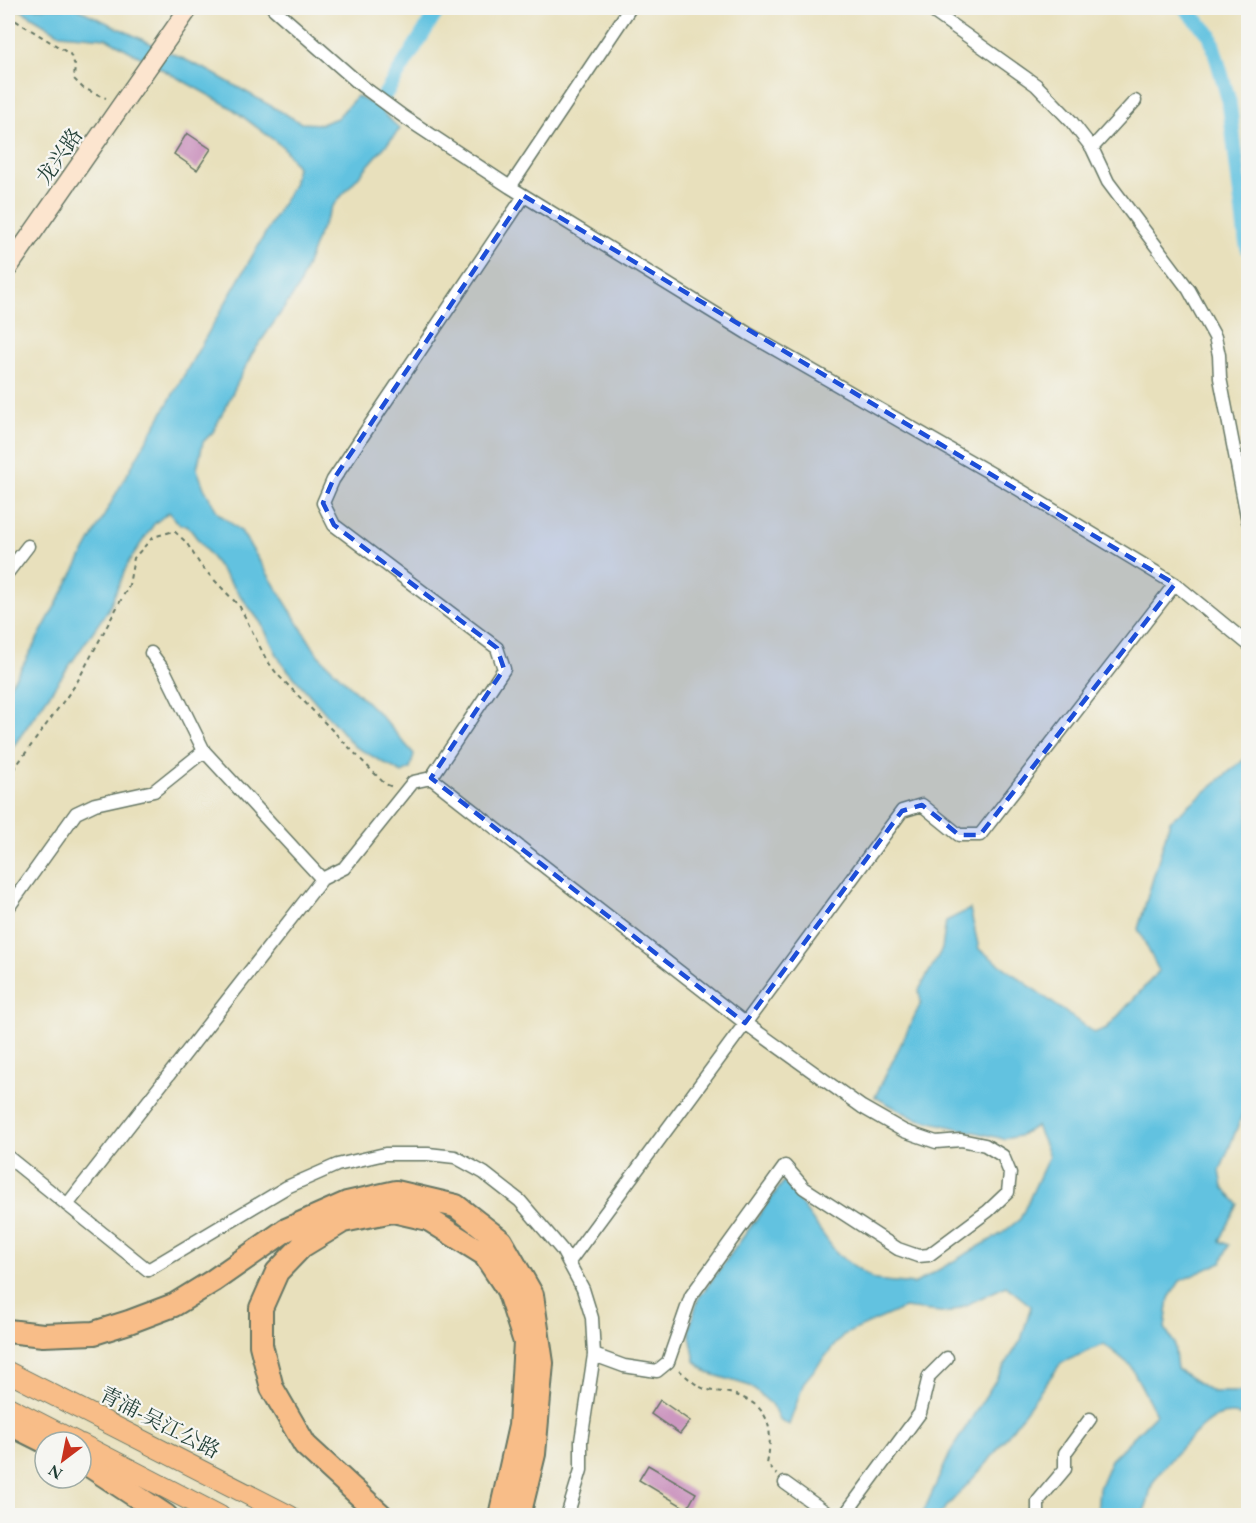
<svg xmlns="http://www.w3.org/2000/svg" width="1256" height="1523" font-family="'EB Garamond','Noto Serif SC',serif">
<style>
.water{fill:#62c2e0;stroke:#40808a;stroke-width:1.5}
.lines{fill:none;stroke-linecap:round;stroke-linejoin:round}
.canal{stroke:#62c2e0;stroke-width:15}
.building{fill:#cc97c0}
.street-casing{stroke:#657664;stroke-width:15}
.secondary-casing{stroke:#657664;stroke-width:21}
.primary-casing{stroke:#657664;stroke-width:22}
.highway-casing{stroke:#657664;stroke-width:26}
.path{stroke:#657664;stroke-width:2;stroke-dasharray:4.5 4.5;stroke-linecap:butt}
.street{stroke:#fff;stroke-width:12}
.secondary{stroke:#fce5cf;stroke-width:18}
.primary{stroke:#f8bd88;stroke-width:20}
.highway{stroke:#f8bd88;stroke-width:22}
.marked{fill:#1d4ed8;fill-opacity:0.2;stroke:#1d4ed8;stroke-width:4.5;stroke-dasharray:12 8;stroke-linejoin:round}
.labels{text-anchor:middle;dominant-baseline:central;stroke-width:4.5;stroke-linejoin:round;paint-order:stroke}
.street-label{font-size:21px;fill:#1f3d34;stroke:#f6f6f2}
</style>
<rect width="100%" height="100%" fill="#f6f6f2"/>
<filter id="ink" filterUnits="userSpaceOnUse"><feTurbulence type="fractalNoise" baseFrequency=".0167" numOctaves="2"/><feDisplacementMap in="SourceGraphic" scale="12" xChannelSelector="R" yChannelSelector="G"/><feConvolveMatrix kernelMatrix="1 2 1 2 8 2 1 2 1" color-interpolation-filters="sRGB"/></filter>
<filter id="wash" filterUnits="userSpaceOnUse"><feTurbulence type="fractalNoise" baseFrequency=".008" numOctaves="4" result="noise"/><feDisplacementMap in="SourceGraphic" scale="24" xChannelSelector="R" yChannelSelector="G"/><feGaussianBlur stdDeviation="1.35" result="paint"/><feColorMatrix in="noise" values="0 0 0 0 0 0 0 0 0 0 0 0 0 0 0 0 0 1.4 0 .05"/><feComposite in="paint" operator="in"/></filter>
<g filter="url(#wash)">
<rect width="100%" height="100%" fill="#e8e0bc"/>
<!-- water -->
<path class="water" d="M17 8H76L209 71 301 123 321 124 337 118 357 96 377 107 400 129 332 207 317 238 298 288 252 354 213 432 203 442 197 469 204 488 218 513 241 531 318 655 380 715 414 754 410 769 402 773 354 746 281 662 261 623 187 525H180L169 512 154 524 129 561 108 610 8 754V688L22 667 117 492 293 185 297 167 283 147 230 107 106 38 60 34Z
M1248 756V1100L1220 1171 1223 1187 1238 1204 1220 1241 1229 1245 1222 1262 1180 1281 1169 1298 1165 1328 1174 1343 1177 1369 1212 1392H1248V1417C1237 1414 1228 1412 1216 1417 1202 1423 1158 1471 1152 1485 1148 1496 1149 1506 1141 1515H1097L1099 1488 1111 1460 1156 1414 1130 1365 1104 1344 1061 1363 988 1462 939 1515H922L952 1449 1021 1340 1031 1306 1006 1286 949 1313 904 1308 843 1335 804 1382 789 1425 779 1419 771 1404 750 1386 708 1373 695 1361 689 1330 698 1299 784 1181 838 1255 875 1280 914 1284 1001 1234 1020 1219 1049 1156 1036 1126 1019 1136 1004 1139 914 1118 875 1097 921 1003 919 990 942 949 946 921 970 909 979 949 1094 1033 1107 1028 1159 971 1138 929 1170 821Z"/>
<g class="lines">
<!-- canal -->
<path class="canal" d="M1185 8 1210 35 1229 101 1246 240 1248 249
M374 112 439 8"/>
</g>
<g id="blocks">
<!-- building -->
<path class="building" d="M187 133 211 149 197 170 174 154Z
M660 1400 690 1421 680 1434 651 1414Z
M648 1465 696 1493 687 1509 639 1480Z"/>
</g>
</g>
<g filter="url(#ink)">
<use href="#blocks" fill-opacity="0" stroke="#657664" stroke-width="1.5"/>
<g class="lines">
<defs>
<path id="street" d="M273 8 362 86 404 117 510 187 747 333 1020 490 1175 584 1248 644
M928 8 1036 85 1071 121 1092 148 1108 182 1189 290 1215 337 1219 355 1220 378 1248 521
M1092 148 1135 101
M510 187 630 8
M8 572 28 546
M151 653 165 672 204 751
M431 778 745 1023 862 1107 904 1131 936 1142 961 1140 985 1145 1003 1156 1010 1173 1008 1192 988 1211 929 1255 918 1256 898 1249 804 1188 785 1166 691 1296 668 1362 657 1371 624 1366 594 1355
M8 908 76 813 95 804 154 791 204 751 322 879
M8 1157 148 1270 287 1187 337 1165 385 1154H428L455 1157 484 1173 520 1201 562 1250 583 1289 592 1318 594 1355 581 1441V1470L567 1516
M67 1205 322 879 344 868 413 782 431 778 504 669 497 648 334 525 323 503 333 480 524 196
M569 1262 902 811 922 805 959 835H980L1175 584
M785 1483 831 1516
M844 1516 920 1413 929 1376 947 1358
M1038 1516V1501L1065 1469V1453L1090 1419"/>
<path id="secondary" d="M8 268 189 8"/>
<path id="primary" d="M8 1372 290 1516
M8 1407 76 1442
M81 1444 220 1516"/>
<path id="highway" d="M8 1331 43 1335 94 1333 129 1322 174 1305 213 1281 286 1230 347 1203 396 1192 456 1206 501 1241 532 1295 542 1363 534 1454 519 1516
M8 1423 46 1442
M81 1460 166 1516
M382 1516 305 1445 272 1388 261 1345V1308L277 1272 302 1246 343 1221 393 1211 428 1219 484 1254 508 1290 525 1342 520 1426 500 1516"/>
</defs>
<!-- street casing -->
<use href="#street" class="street-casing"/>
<!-- secondary casing -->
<use href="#secondary" class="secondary-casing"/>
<!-- primary casing -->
<use href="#primary" class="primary-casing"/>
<!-- highway casing -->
<use href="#highway" class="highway-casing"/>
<!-- path -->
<path class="path" d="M8 16 70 54 75 65 74 79 83 88 106 98
M8 777 76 684 129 585 134 558 153 537 174 531 186 542 201 566 240 607 266 659 277 674 385 784 393 787
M679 1370C686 1376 696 1386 705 1389 713 1392 721 1391 729 1393 770 1404 774 1426 767 1464L777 1475"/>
<!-- street -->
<use href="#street" class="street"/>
<!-- secondary -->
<use href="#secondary" class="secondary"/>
<!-- primary -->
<use href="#primary" class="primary"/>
<!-- highway -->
<use href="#highway" class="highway"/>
</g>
</g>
<!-- marked area -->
<path class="marked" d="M524 196 1175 584 980 835H959L922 805 902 811 745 1023 431 778 504 669 497 648 334 525 323 503 333 480Z"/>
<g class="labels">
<!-- street labels -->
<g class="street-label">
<text transform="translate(59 156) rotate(-55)">龙兴路</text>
<text transform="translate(160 1422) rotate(27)">青浦-吴江公路</text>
</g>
</g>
<!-- margin -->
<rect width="1256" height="1523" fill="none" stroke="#f6f6f2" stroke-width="30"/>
<!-- north arrow -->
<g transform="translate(63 1460) rotate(212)"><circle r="28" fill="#f6f6f2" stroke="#a0aca6" stroke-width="1.5"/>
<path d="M0-4.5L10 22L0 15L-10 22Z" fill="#c8321e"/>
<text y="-9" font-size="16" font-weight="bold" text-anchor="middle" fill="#1f3d34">N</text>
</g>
</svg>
